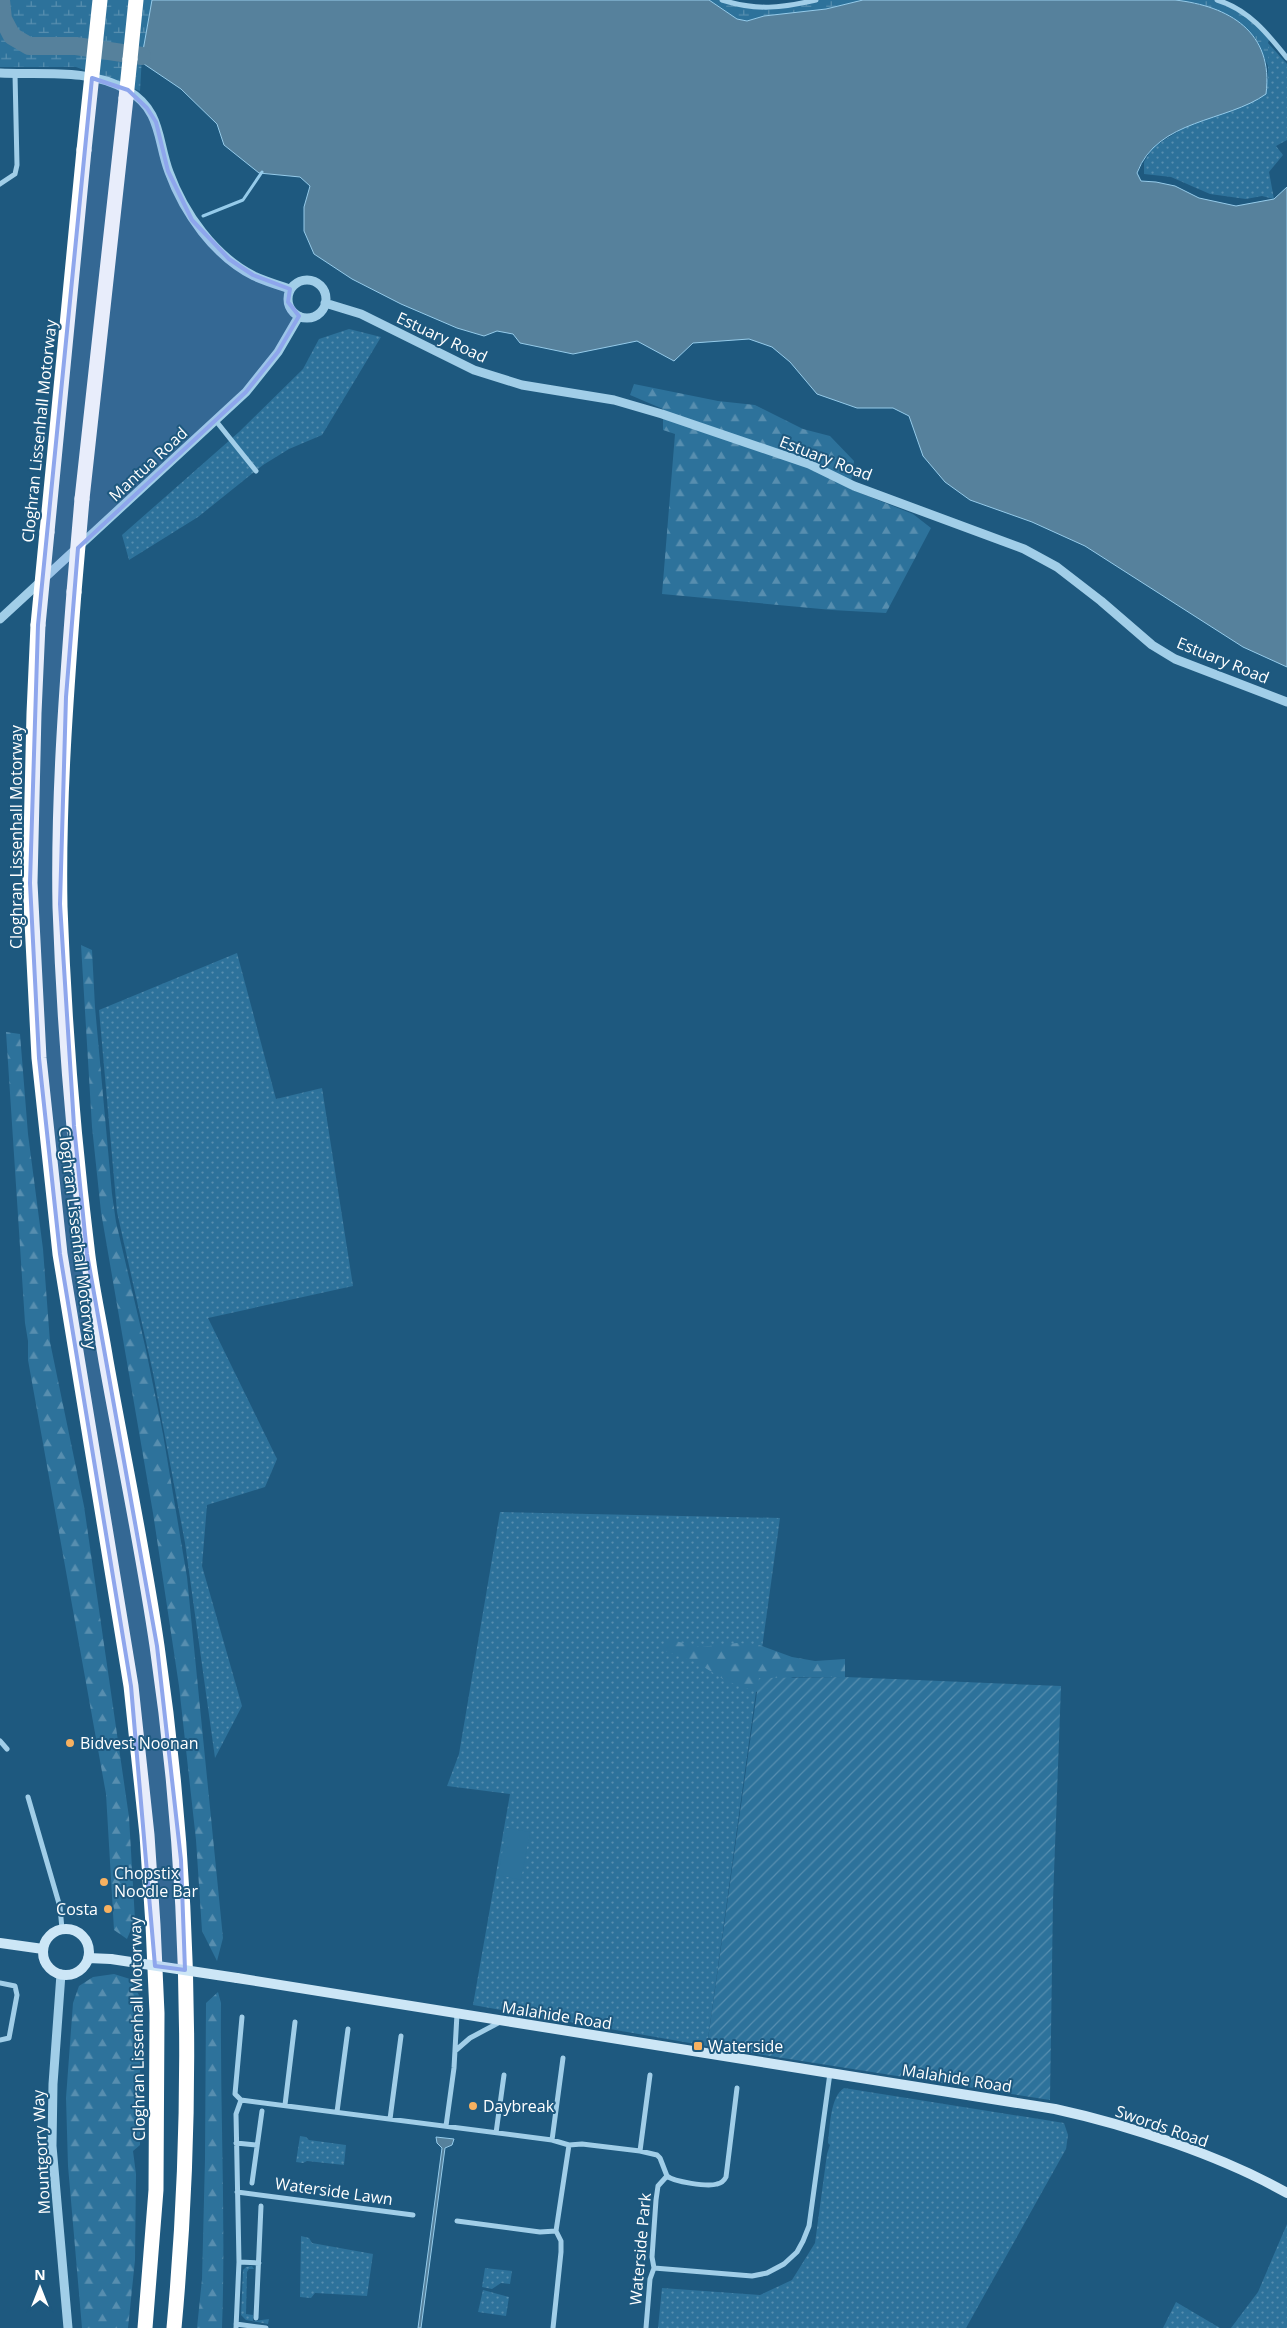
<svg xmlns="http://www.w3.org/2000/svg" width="1287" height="2328" font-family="'Open Sans',sans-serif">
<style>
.grass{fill:url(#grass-dots)}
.forest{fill:url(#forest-firs)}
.wetland{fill:url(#wetland-marsh)}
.garden{fill:url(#garden-furrows)}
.pitch{fill:#2d729b}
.water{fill:#56819c;stroke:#95cbea}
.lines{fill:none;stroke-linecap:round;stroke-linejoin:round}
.stream{stroke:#95cbea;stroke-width:3}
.river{stroke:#56819c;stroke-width:18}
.minor{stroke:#a1cee8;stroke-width:5}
.tertiary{stroke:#a1cee8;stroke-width:9}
.secondary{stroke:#cce6f6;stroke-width:10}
.motorway{stroke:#fff;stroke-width:15}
.secondary-bridge{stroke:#cce6f6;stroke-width:10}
.motorway-bridge{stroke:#fff;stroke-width:15}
.marked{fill:#8ea6ec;fill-opacity:0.2;stroke:#8ea6ec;stroke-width:4;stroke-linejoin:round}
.poi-dot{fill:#f7b160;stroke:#1e597f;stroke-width:2}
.labels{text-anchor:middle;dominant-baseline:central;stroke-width:4;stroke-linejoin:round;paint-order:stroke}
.street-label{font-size:16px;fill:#fff;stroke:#1e597f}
.poi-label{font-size:16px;fill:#fff;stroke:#1e597f;text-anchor:start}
</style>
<defs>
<pattern id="grass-dots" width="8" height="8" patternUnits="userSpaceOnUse" patternTransform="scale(1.25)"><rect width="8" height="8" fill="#2d729b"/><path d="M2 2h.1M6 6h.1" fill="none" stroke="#578eaf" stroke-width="1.8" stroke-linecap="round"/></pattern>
<pattern id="forest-firs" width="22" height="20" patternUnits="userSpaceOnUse" patternTransform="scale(1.25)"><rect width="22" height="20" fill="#2d729b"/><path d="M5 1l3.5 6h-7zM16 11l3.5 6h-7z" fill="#578eaf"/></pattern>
<pattern id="wetland-marsh" width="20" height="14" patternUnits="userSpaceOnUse" patternTransform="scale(1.25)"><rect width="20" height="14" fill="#2d729b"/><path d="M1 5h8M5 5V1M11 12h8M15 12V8" fill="none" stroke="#578eaf"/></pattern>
<pattern id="garden-furrows" width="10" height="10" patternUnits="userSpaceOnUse" patternTransform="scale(1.25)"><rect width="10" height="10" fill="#2d729b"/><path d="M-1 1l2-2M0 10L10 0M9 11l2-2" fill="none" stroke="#578eaf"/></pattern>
</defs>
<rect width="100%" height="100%" fill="#1e597f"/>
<!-- grass -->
<path class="grass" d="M1268 43 1287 64V140L1276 146 1283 155 1269 172 1274 199 1262 196 1246 199 1210 194 1171 177 1144 174V162L1153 147 1187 126 1215 115 1268 79Z
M349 329 381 337 322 435 289 449 263 465 198 517 129 560 122 535 239 432 303 369 319 339Z
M237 953 276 1099 322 1088 353 1286 208 1318 277 1459 265 1487 207 1505 202 1566 242 1706 215 1758 185 1543 153 1373 117 1212 99 1010Z
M500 1512 780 1518 707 2046 473 2005 510 1794 447 1786 459 1754Z
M844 2088 1064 2123 1068 2135 1066 2149 966 2328H658L662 2288 760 2295 792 2280 815 2243 827 2154 830 2145 828 2143C830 2127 830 2097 844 2088Z
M300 2136 306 2137 309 2140 346 2145 344 2165 307 2161 303 2163 296 2162Z
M1287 2224V2328H1231L1258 2292Z
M301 2236 309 2238 312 2243 373 2254 367 2296 315 2293 311 2298 300 2297Z
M252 2266 254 2269H249L247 2272 246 2314 253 2315V2321L269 2319 268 2324 246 2320 241 2315 243 2270 246 2267Z
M485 2268 512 2271 510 2284 501 2283 492 2289 482 2287Z
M483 2290 509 2297 506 2316 478 2312Z
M1176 2302 1220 2328H1163Z"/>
<!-- forest -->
<path class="forest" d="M634 384 718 401 755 405 803 429 830 436 854 461 850 489 913 514 931 528 886 613 832 610 662 594 675 434 663 430V409L630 395Z
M81 945 92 950 95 1007 112 1194 116 1222 146 1350 163 1434 187 1577 223 1938 217 1961 202 1931 196 1840 179 1686 153 1513 101 1212 92 1127Z
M6 1032 20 1034 28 1134 43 1249 50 1342 84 1506 129 1817 135 1920 127 1939 114 1930 106 1794 28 1360V1341L25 1323Z
M671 1640 700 1647 737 1643 759 1645 792 1657 815 1661 845 1659V1677H793L757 1692 726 1681 696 1662 665 1651 667 1642Z
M114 1974 130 1979 140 1997V2145L133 2151 136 2174 135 2260 128 2328H82L68 2166 66 2098 73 2003 79 1986 93 1977Z
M218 1992 221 2003C220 2111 226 2220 222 2328H197L202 2279 205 2159 206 2003Z"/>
<!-- wetland -->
<path class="wetland" d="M0 0H152L142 56 140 91 76 67H0Z
M709 0H722L763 9 813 0H863L826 9 764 16 747 21 737 19Z
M1175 0H1217L1248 15 1270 37 1268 43V66L1255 37 1197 3Z"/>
<!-- garden -->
<path class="garden" d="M845 1677 1061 1686 1053 1900 1050 2100 707 2046 759 1678Z"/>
<!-- pitch -->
<path class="pitch" d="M507 1828 530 1832 521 1880 498 1875Z"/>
<!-- water -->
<path class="water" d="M152 0H709L737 19 747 21 764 16 826 9 863 0H1175C1229 6 1274 32 1266 94 1227 122 1157 119 1137 173L1141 181 1156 182 1175 186 1199 198 1236 206 1274 199 1287 187V667L1243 647 1085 546 1032 522 970 500 945 482 923 456 909 416 893 408H857L817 394 790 362 772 347 749 339 693 343 674 361 637 341 573 354 520 343 513 334 497 331 484 336 457 328 401 304 352 279 314 254 304 231V207L310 186 300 177 259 173 224 145 217 124 181 89 141 62Z
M436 2137 454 2139 452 2145 445 2148 421 2328H418L442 2148 437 2143Z"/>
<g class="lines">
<!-- stream -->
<path class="stream" d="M203 216 243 200 262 172"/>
<!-- river -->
<path class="river" d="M1 0 3 19 12 36 29 46H76L142 56"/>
<!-- minor -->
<path class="minor" d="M722 0C757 11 781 8 816 0
M1217 0C1248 9 1268 34 1287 58
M0 184 15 174 17 165 15 74
M216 421 256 471
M0 1741 7 1749
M28 1797 60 1907 62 1929
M0 1983 15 1986 17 1995 9 2038 0 2040
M242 2017 235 2094 241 2100 552 2140 569 2145 582 2144 640 2151 657 2155 660 2158 667 2176C674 2182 708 2187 717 2184 722 2183 724 2181 726 2177L737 2088
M455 2051 470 2038 500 2022
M285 2105 295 2022
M337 2112 348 2029
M390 2119 401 2036
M446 2126 454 2068 457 2014
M496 2133 504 2075
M552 2140 563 2058
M236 2143 257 2145
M640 2151 650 2075
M252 2183 262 2111
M237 2192 413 2215
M457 2221 540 2232 556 2231 561 2241V2252L553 2328
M556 2231 569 2145
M239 2262 259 2263
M654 2268 752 2276 767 2273 784 2264 797 2252 803 2241 809 2226 830 2073
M256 2318 261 2206
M236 2324 266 2328
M236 2328 239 2262 236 2114 241 2100
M646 2328 650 2279 654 2268 652 2257 656 2200 658 2186 667 2176"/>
<!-- tertiary -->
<path class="tertiary" d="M0 73C40 75 90 68 127 90 162 110 157 140 169 172 184 213 214 256 254 276 265 281 278 285 290 289
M288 299a19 19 0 1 1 38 0a19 19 0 1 1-38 0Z
M325 303 361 314 474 370 522 385 614 400 662 414 809 464 854 486 1024 549 1057 567 1101 601 1152 645 1175 659 1287 702
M0 619 246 392 278 352 299 316
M61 1974 53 2084 52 2146 68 2328"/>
<!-- secondary -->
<path class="secondary" d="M43 1952a23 23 0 1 1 46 0a23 23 0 1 1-46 0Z
M0 1943 43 1949
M88 1958 111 1959
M237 1978 1055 2109C1129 2125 1222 2156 1287 2193"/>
<!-- motorway -->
<path class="motorway" d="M130 59 136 0
M82 499 126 98
M47 532 84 150
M74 592C66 697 58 802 60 907 64 1021 73 1135 87 1248 91 1286 100 1323 106 1361 123 1456 143 1550 157 1646 190 1871 195 2101 174 2328
M38 625 34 713 30 883 39 1058 60 1254 131 1686 147 1835 153 1925 157 2013 156 2190 145 2328"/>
<!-- secondary-bridge -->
<path class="secondary-bridge" d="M111 1959 237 1978"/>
<!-- motorway-bridge -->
<path class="motorway-bridge" d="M126 98 130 59
M84 150 100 0
M74 592 82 499
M38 625 47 532"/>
</g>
<!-- marked area -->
<path class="marked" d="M92 78 128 90 147 108 156 122 168 171 192 220 229 259 253 275 290 289 288 302 299 316 278 352 246 392 78 548 66 697 60 904 74 1126 87 1254 157 1646 181 1860 185 1970 155 1966 131 1686 60 1254 39 1058 30 883 38 625Z"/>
<!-- markers -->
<g class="poi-dot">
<circle cx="70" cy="1743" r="5"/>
<circle cx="104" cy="1882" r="5"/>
<circle cx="108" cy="1909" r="5"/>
<rect x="693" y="2041" width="10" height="10" rx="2.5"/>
<circle cx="473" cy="2106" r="5"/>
</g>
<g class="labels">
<!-- street labels -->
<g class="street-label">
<text transform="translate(442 337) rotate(25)">Estuary Road</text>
<text transform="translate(39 431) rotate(-84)">Cloghran Lissenhall Motorway</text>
<text transform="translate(826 458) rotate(21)">Estuary Road</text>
<text transform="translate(148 464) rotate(-43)">Mantua Road</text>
<text transform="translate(1223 660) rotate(22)">Estuary Road</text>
<text transform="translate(16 837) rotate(-90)">Cloghran Lissenhall Motorway</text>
<text transform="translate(78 1238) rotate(83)">Cloghran Lissenhall Motorway</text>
<text transform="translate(557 2015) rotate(9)">Malahide Road</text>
<text transform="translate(137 2029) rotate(-91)">Cloghran Lissenhall Motorway</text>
<text transform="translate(957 2078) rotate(9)">Malahide Road</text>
<text transform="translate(1162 2126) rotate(19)">Swords Road</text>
<text transform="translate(41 2152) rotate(-93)">Mountgorry Way</text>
<text transform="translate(334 2191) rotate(8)">Waterside Lawn</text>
<text transform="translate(640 2249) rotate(-85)">Waterside Park</text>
</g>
<!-- poi labels -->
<g class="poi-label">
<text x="80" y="1743">Bidvest Noonan</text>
<text x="114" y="1873">Chopstix<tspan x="114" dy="18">Noodle Bar</tspan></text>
<text x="98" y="1909" text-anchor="end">Costa</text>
<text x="708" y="2046">Waterside</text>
<text x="483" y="2106">Daybreak</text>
</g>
</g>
<!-- north arrow -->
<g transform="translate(40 2288)" stroke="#1e597f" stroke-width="4" paint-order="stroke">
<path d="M0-4L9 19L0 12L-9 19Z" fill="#ffffff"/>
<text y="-8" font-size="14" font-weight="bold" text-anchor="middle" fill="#ffffff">N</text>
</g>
</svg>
